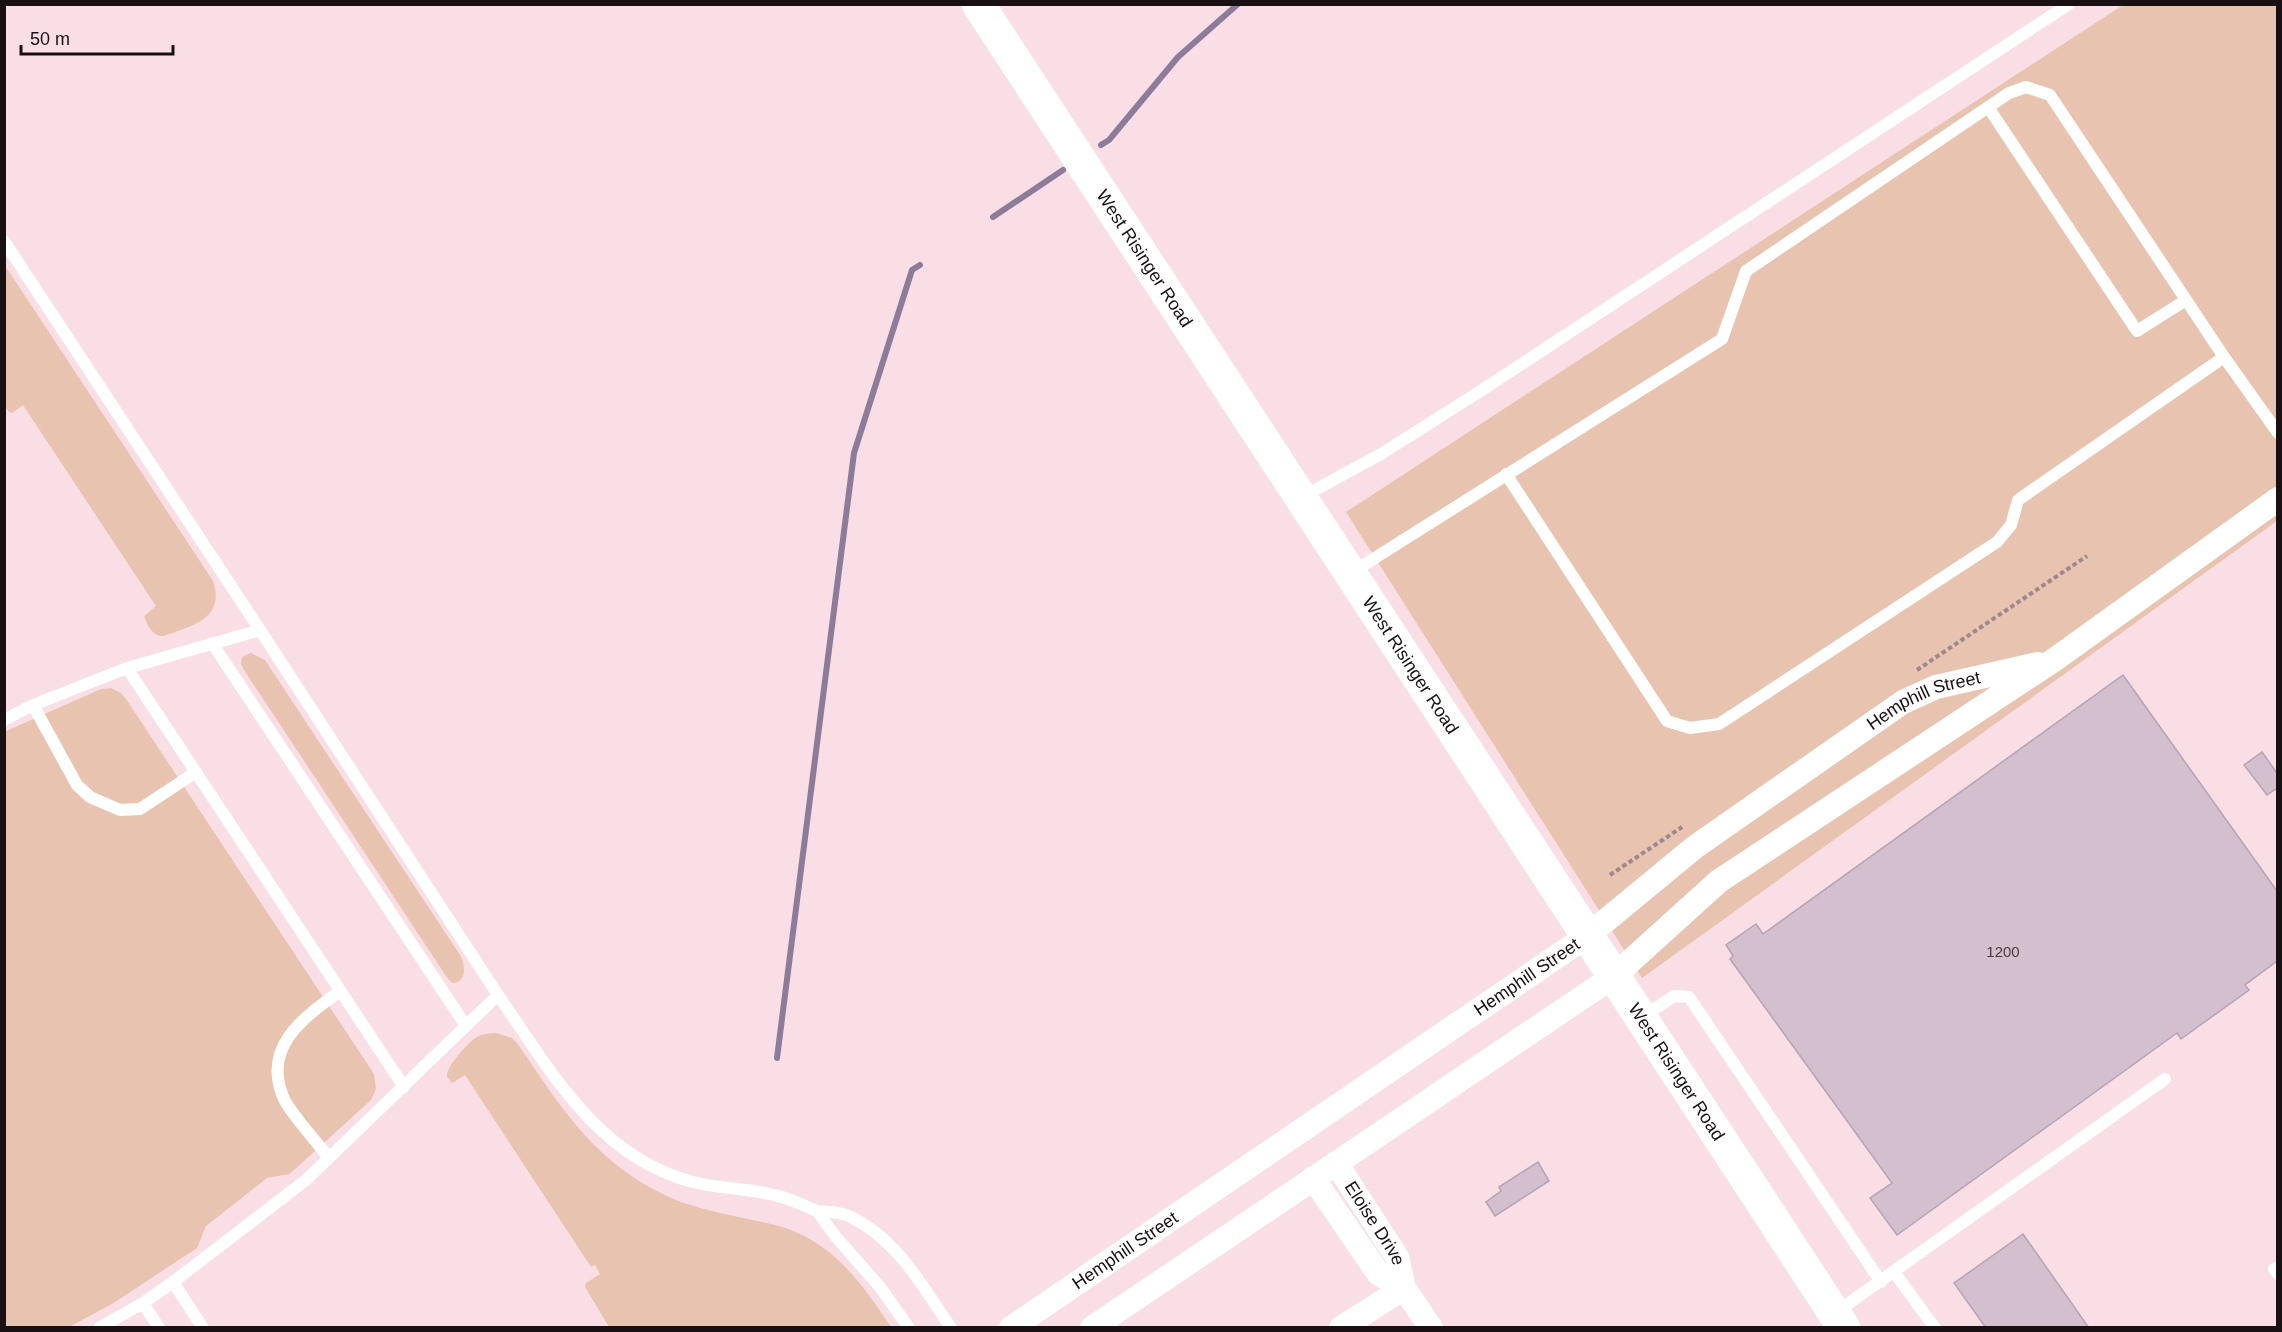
<svg xmlns="http://www.w3.org/2000/svg" width="2282" height="1332" font-family="Arial,sans-serif">
<style>
.green{fill:#e8c3af}
.lines{fill:none;stroke-linecap:round;stroke-linejoin:round}
.stream{stroke:#8d7c99;stroke-width:6}
.building{fill:#d4bfcf;stroke:#b8a3b3;stroke-width:1.5}
.path{stroke:#9c888e;stroke-width:4;stroke-dasharray:4.5 3;stroke-linecap:butt}
.lane{stroke:#fff;stroke-width:12}
.street{stroke:#fff;stroke-width:24}
.secondary{stroke:#fff;stroke-width:33}
.labels{text-anchor:middle;dominant-baseline:central;stroke-width:6;stroke-linejoin:round;paint-order:stroke}
.number-label{font-size:15px;fill:#483c42}
.street-label{font-size:18px;fill:#191013;stroke:#fadee6}
</style>
<rect width="100%" height="100%" fill="#fadee6"/>
<!-- green -->
<path class="green" d="M2123 5H2277V521L1642 978 1346 512Z
M4 264 213 581C226 619 191 626 164 636 153 637 147 625 144 616L156 606 23 405 12 413 9 412 5 406Z
M251 653 265 660 460 955C465 965 468 981 453 983L448 979 244 670 241 664 242 657Z
M111 688 121 693 126 699 374 1074 376 1089 371 1100 294 1170 289 1174 267 1178 206 1226 197 1248 112 1304 69 1327H5L4 732 101 689Z
M496 1033 512 1038 518 1044C561 1108 596 1164 669 1197 703 1212 739 1216 775 1225 832 1240 860 1281 891 1327H609L585 1287 586 1283 600 1274 595 1265 591 1267 465 1075 452 1083 447 1077C445 1068 468 1042 477 1037 483 1034 489 1033 496 1033Z"/>
<g class="lines">
<!-- stream -->
<path class="stream" d="M1101 145 1109 140 1178 57 1238 4
M993 217 1063 170
M777 1058 854 453 912 270 920 265"/>
</g>
<!-- building -->
<path class="building" d="M2123 675 2277 891V961L2245 985 2249 990 2181 1039 2177 1033 1897 1235 1870 1198 1892 1183 1730 959 1733 956 1726 945 1756 924 1763 934Z
M2262 752 2277 773V788L2267 795 2244 765Z
M1538 1162 1549 1181 1495 1216 1486 1202 1501 1191 1499 1187Z
M2023 1234 2089 1328H1986L1954 1283Z"/>
<g class="lines">
<!-- path -->
<path class="path" d="M1917 670 2087 556
M1610 875 1682 827"/>
<!-- lane -->
<path class="lane" d="M1988 107 2137 331 2186 300
M4 241 260 630
M2224 357 2278 433
M1302 497 1381 454 1479 392 2069 4
M1351 573 1722 339 1746 271 2009 93 2026 87 2050 95 2224 357 2018 500 2011 525 1997 542 1719 724 1690 728 1667 721 1506 474
M212 643 466 1026
M127 668 33 705 77 785 90 797 120 810 140 809 196 772
M4 720 33 705
M1642 1017 1674 996 1689 997 1881 1282
M404 1087 127 668 260 630 498 995
M329 1158C318 1143 291 1114 284 1099 261 1047 303 1018 340 991
M2278 1267 2274 1269 2278 1274
M1894 1272 1935 1328
M173 1282 203 1328
M143 1303 159 1328
M1835 1313 2165 1079
M99 1328 143 1303 173 1282 306 1180 498 995C551 1071 597 1157 693 1182 719 1189 748 1188 774 1195 789 1198 803 1205 817 1211
M909 1328 880 1287 836 1237 817 1211C827 1212 840 1212 849 1216 897 1239 922 1285 951 1328"/>
<!-- street -->
<g class="street">
<path id="s1" d="M1336 1163 1397 1257 1404 1288 1431 1328"/>
<path d="M1313 1178 1378 1273 1404 1288"/>
<path id="s2" d="M1011 1328 1587 936 1695 847 1903 702 1936 687 2038 664"/>
<path d="M1092 1328 1614 976 1719 881 2054 660 2278 499"/>
<path d="M1341 1328 1404 1288"/>
</g>
<!-- secondary -->
<path class="secondary" id="s3" d="M978 4 1844 1328"/>
</g>
<g class="labels">
<!-- number labels -->
<g class="number-label">
<text x="2003" y="951">1200</text>
</g>
<!-- street labels -->
<g class="street-label">
<text stroke="none"><textPath href="#s3" startOffset="304">West Risinger Road</textPath></text>
<text stroke="none"><textPath href="#s3" startOffset="790">West Risinger Road</textPath></text>
<text stroke="none"><textPath href="#s2" startOffset="1110">Hemphill Street</textPath></text>
<text stroke="none"><textPath href="#s2" startOffset="624">Hemphill Street</textPath></text>
<text stroke="none"><textPath href="#s3" startOffset="1276">West Risinger Road</textPath></text>
<text stroke="none"><textPath href="#s1" startOffset="72">Eloise Drive</textPath></text>
<text stroke="none"><textPath href="#s2" startOffset="138">Hemphill Street</textPath></text>
</g>
</g>
<!-- border -->
<rect width="2282" height="1332" fill="none" stroke="#191013" stroke-width="12"/>
<!-- scale -->
<path d="M21 45v9h152v-9" fill="none" stroke="#191013" stroke-width="3"/>
<text x="30" y="45" font-size="18" fill="#191013" stroke="#fadee6" stroke-width="4.5" paint-order="stroke">50 m</text>
</svg>
